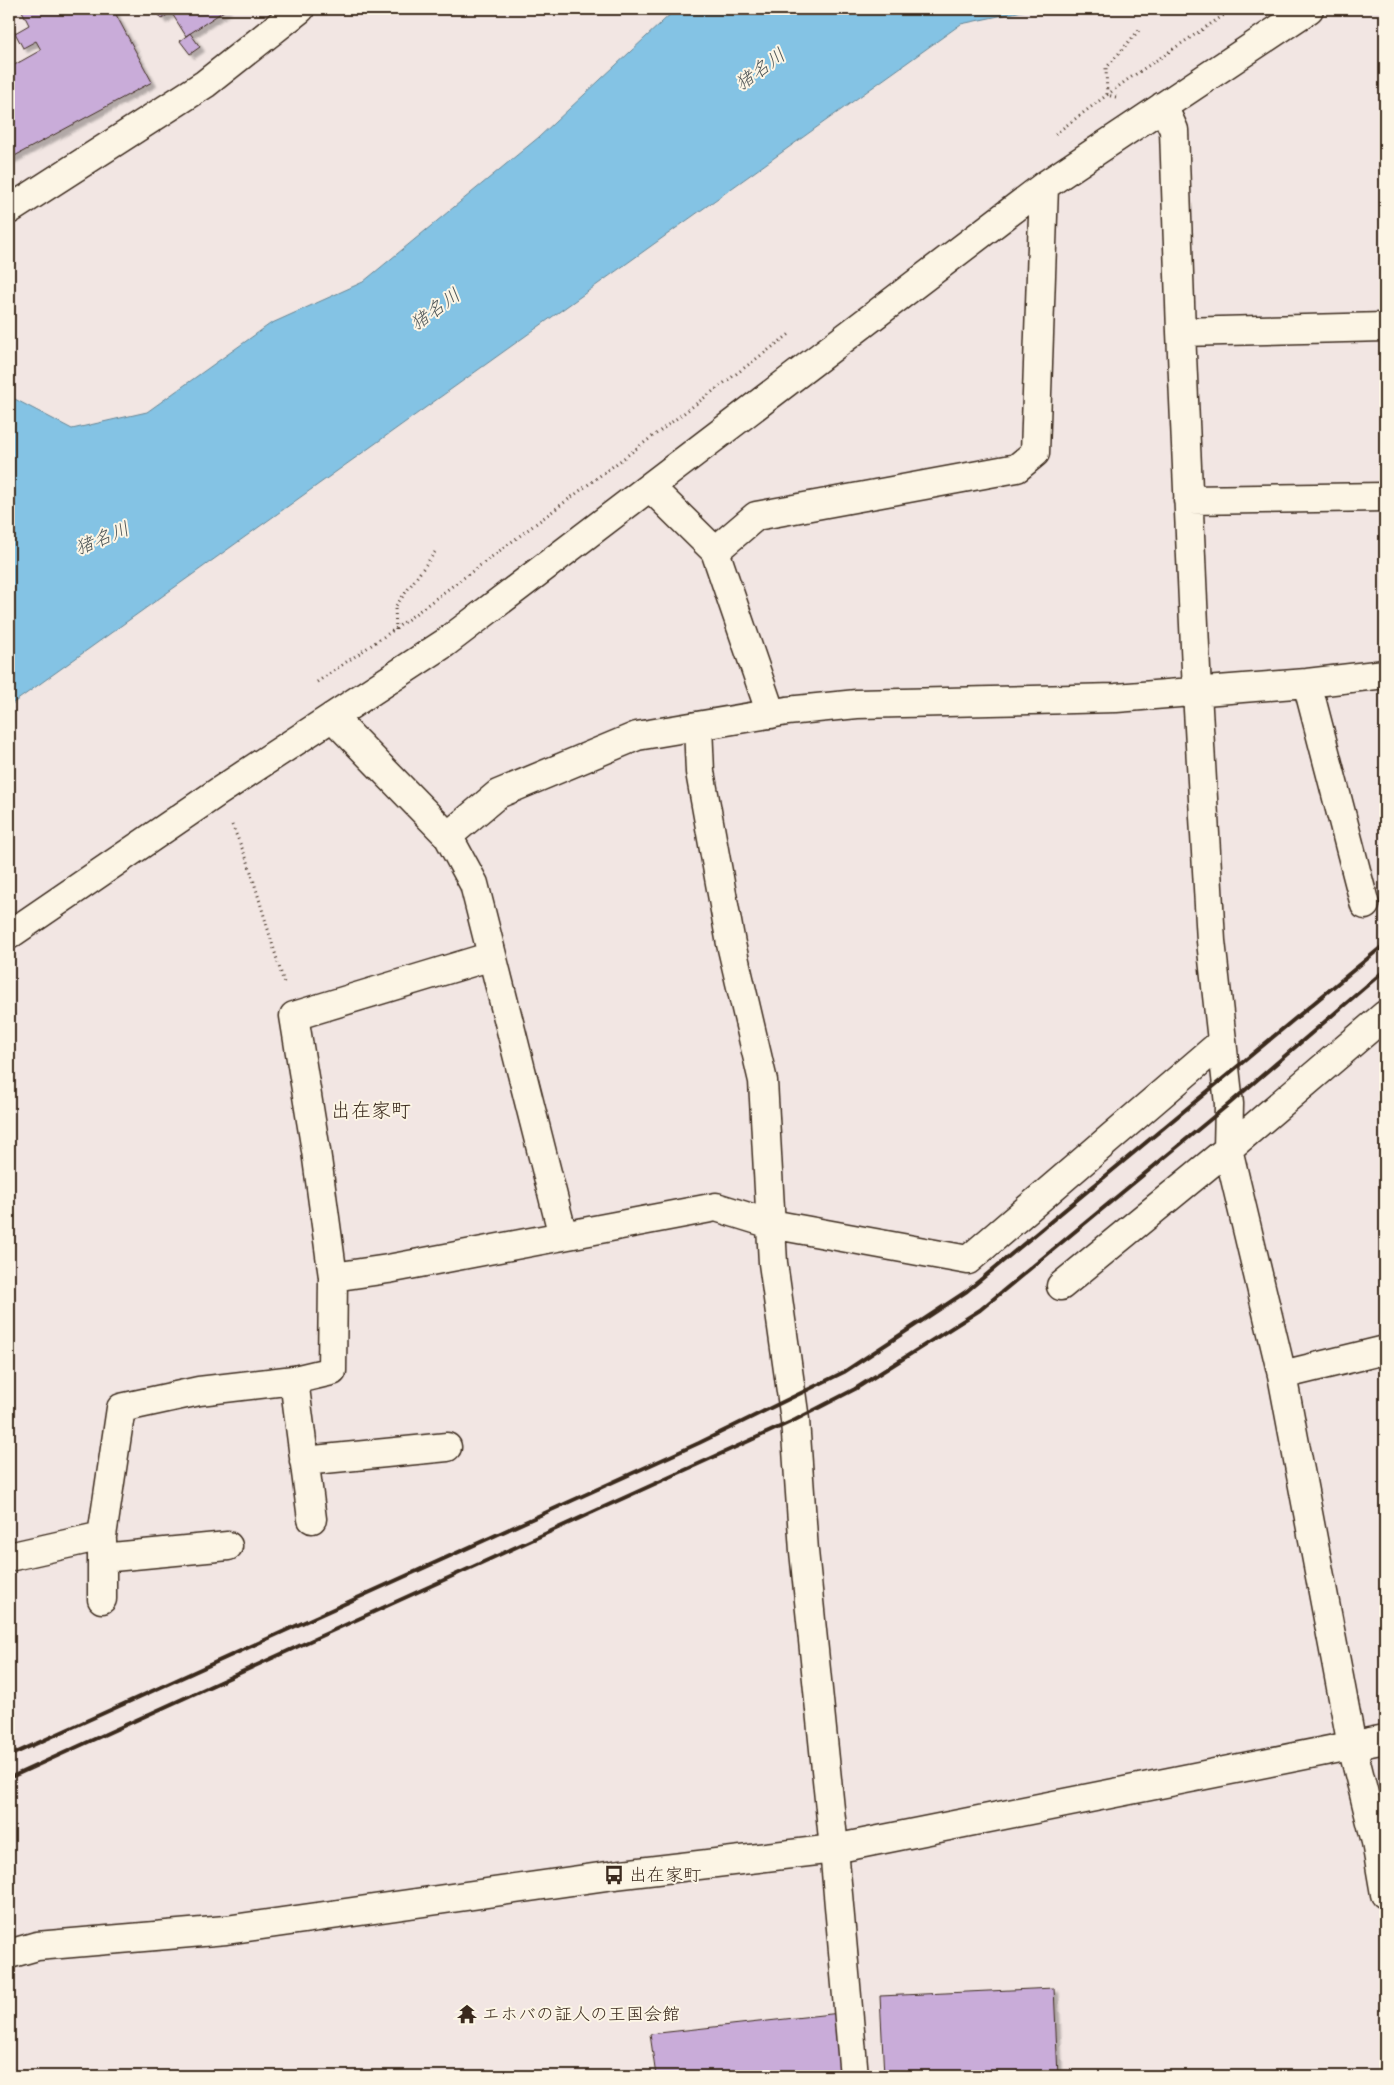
<svg xmlns="http://www.w3.org/2000/svg" width="1394" height="2085" font-family="Itim,'Klee One',sans-serif">
<style>
.water{fill:#84c3e4;stroke:#678695}
.building{fill:#c9acd9;stroke:#3b2a1e;filter:url(#shadow)}
.lines{fill:none;stroke-linecap:round;stroke-linejoin:round}
.street-casing{stroke:#3b2a1e;stroke-width:31}
.secondary-casing{stroke:#3b2a1e;stroke-width:31}
.path{stroke:#3b2a1e;stroke-width:3;stroke-dasharray:1 4;stroke-linecap:butt}
.street{stroke:#fcf5e5;stroke-width:28}
.secondary{stroke:#fcf5e5;stroke-width:28}
.rail{stroke:#3b2a1e;stroke-width:4}
.labels{text-anchor:middle;dominant-baseline:central;stroke-width:4;stroke-linejoin:round;paint-order:stroke}
.poi-label{font-size:18px;fill:#3b2a1e;stroke:#fcf5e5;text-anchor:start}
.water-label{font-size:19px;font-style:italic;fill:#515859;stroke:#fcf5e5}
.quarter-label{font-size:20px;fill:#3b2a1e;stroke:#fcf5e5}
</style>
<defs>
<filter id="shadow"><feDropShadow dx="4.5" dy="4.5" stdDeviation="1" flood-color="#0004"/></filter>
</defs>
<rect width="100%" height="100%" fill="#f2e6e3"/>
<filter id="ink" filterUnits="userSpaceOnUse"><feTurbulence type="fractalNoise" baseFrequency=".02" numOctaves="2"/><feDisplacementMap in="SourceGraphic" scale="10" xChannelSelector="R" yChannelSelector="G"/><feConvolveMatrix kernelMatrix="1 2 1 2 8 2 1 2 1" color-interpolation-filters="sRGB"/></filter>
<g filter="url(#ink)">
<!-- water -->
<path class="water" d="M676 9H1032L961 24 9 706V396L72 429 147 412 270 324 363 282 539 137Z"/>
<!-- building -->
<path class="building" d="M21 9H113L152 82 9 159V68L41 50 36 41 23 48 15 33 29 25Z
M155 9H227L186 36 171 12 162 19Z
M190 33 200 47 190 54 180 41Z
M1054 1988 1058 2076H884L880 1996Z
M840 2013 844 2076H656L650 2034Z"/>
<g class="lines">
<defs>
<path id="street" d="M1163 106 1174 130 1181 332 1197 692 1211 941 1229 1104 1228 1149 1282 1375 1352 1746 1376 1842 1385 1894
M9 210 205 84 300 9
M1181 332 1385 327
M650 487 715 551 771 714
M1188 500 1385 497
M715 551 756 516 1017 468 1035 453 1044 186
M1307 683 1365 905
M332 717 448 836
M698 726 700 772 731 944 763 1081 773 1263 795 1420 804 1551 834 1849 854 2076
M9 935 218 792 445 643 1044 186 1309 9
M563 1236 474 884 448 836 498 794 637 736 787 711 857 704 1116 698 1307 683 1385 674
M333 1277 388 1269 716 1207 771 1224 968 1260 1221 1043
M1061 1286 1228 1149 1385 1015
M1282 1375 1385 1350
M294 1380 312 1519
M304 1461 447 1447
M102 1540V1599
M9 1557 102 1536 121 1408 199 1391 294 1380 332 1371 333 1277 316 1151 294 1016 492 956
M102 1558 228 1546"/>
<path id="secondary" d="M9 1954 37 1946 226 1930 614 1875 834 1849 1385 1739"/>
</defs>
<!-- street casing -->
<use href="#street" class="street-casing"/>
<!-- secondary casing -->
<use href="#secondary" class="secondary-casing"/>
<!-- path -->
<path class="path" d="M1116 97 1107 95 1106 68 1141 28
M1055 134 1127 80 1233 9
M396 630 395 607 435 552
M317 682 395 629 791 333
M232 825 248 862 284 983"/>
<!-- street -->
<use href="#street" class="street"/>
<!-- secondary -->
<use href="#secondary" class="secondary"/>
<!-- rail -->
<path class="rail" d="M9 1756 699 1443 844 1372 967 1291 1385 944
M9 1778 795 1420 855 1389 980 1310 1229 1104 1385 970"/>
</g>
</g>
<!-- icons -->
<defs>
<symbol id="bus-bare" viewBox="-9 -9 18 18"><path d="M-5-6H5V4H4V6H2V4H-2V6H-4V4H-5ZM-3.5-4V0h7V-4ZM-3.5 1.2v1.5H-2V1.2ZM2 1.2v1.5H3.5V1.2Z" fill="#3b2a1e" stroke="#fcf5e5" stroke-width="2.5" paint-order="stroke"/></symbol>
<symbol id="temple-bare" viewBox="-9 -9 18 18"><path d="M0-6L5-2H3V0L6.5 2.5H4V6H1.5V3h-3V6H-4V2.5H-6.5L-3 0V-2H-5Z" fill="#3b2a1e" stroke="#fcf5e5" stroke-width="2.5" paint-order="stroke"/></symbol>
</defs>
<g fill-rule="evenodd">
<use href="#bus-bare" x="600" y="1861" width="28" height="28"/>
<use href="#temple-bare" x="453" y="2000" width="28" height="28"/>
</g>
<g class="labels">
<!-- poi labels -->
<g class="poi-label">
<text x="629" y="1875">出在家町</text>
<text x="482" y="2014">エホバの証人の王国会館</text>
</g>
<!-- water labels -->
<g class="water-label">
<text transform="translate(760 69) rotate(-36)">猪名川</text>
<text transform="translate(435 309) rotate(-36)">猪名川</text>
<text transform="translate(102 538) rotate(-22)">猪名川</text>
</g>
<!-- quarter labels -->
<g class="quarter-label">
<text x="371" y="1110">出在家町</text>
</g>
</g>
<!-- margin -->
<rect width="1394" height="2085" fill="none" stroke="#fcf5e5" stroke-width="30"/>
<rect x="15" y="15" width="1364" height="2055" fill="none" stroke="#3b2a1e" stroke-width="2" filter="url(#ink)"/>
</svg>
